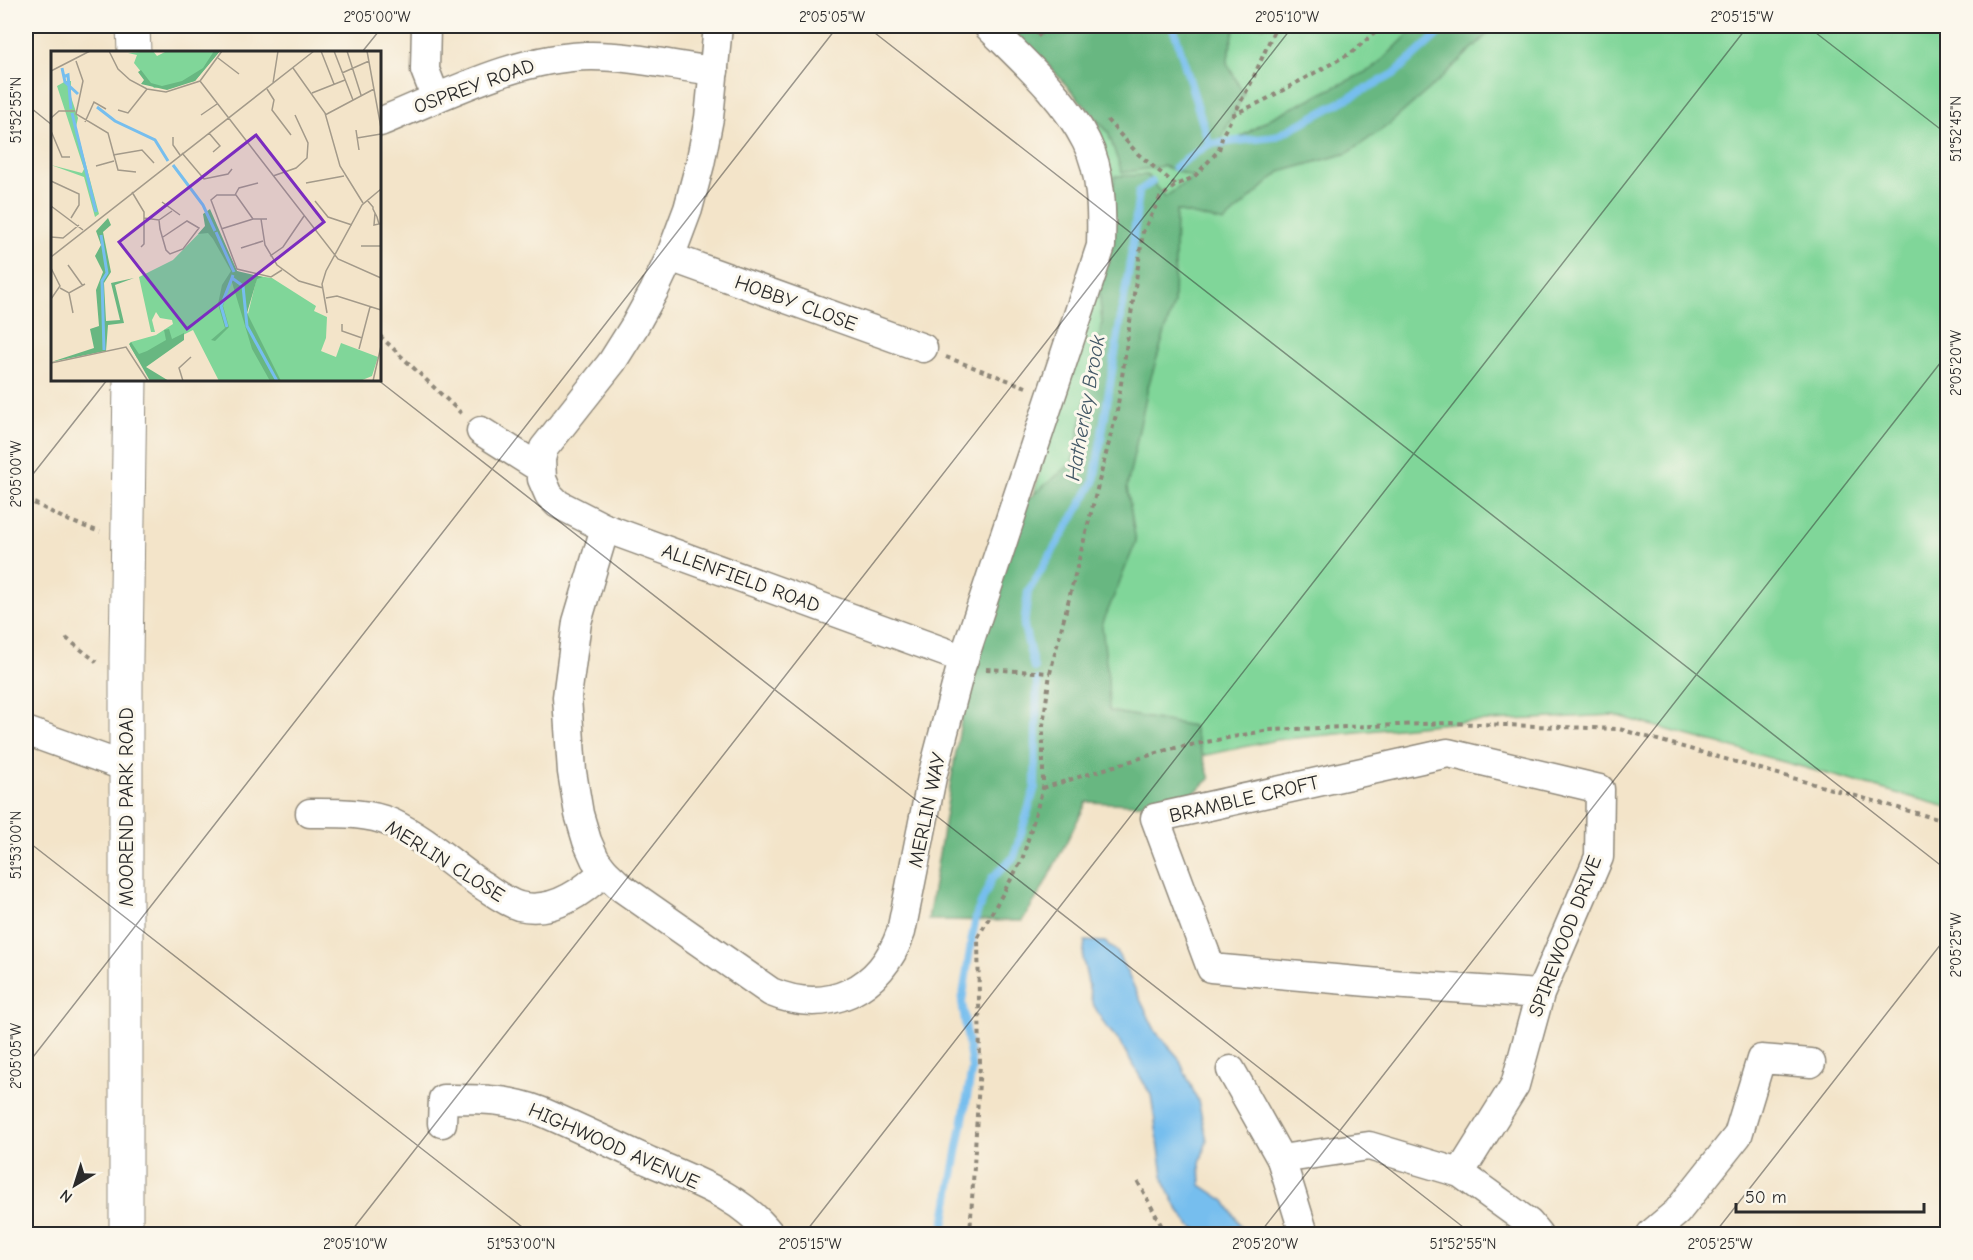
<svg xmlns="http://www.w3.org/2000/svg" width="1973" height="1260" font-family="'Comic Neue',sans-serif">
<rect width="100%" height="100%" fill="#fbf7ec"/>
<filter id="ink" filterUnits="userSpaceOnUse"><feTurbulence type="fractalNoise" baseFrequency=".0167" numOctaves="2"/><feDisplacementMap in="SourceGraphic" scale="12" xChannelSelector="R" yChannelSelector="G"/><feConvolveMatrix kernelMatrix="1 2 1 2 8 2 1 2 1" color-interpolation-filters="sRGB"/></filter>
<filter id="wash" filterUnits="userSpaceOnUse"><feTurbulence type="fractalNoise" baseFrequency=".008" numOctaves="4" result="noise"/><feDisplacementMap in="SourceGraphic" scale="24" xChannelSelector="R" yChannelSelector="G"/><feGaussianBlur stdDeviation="1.35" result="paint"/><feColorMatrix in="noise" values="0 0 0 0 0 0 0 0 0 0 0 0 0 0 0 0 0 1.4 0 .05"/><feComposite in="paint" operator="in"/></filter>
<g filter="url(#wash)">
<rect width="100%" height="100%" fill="#f3e4c9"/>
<path fill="#80d699" stroke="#568062" stroke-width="1.5" d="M1068,26H1947V807L1614,715L1448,723L1276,740L988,802L1010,593L1112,173Z"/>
<path fill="#68b781" stroke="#4a7156" stroke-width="1.5" d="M1007,26H1235L1227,63L1244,94L1223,134L1220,150L1271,118L1374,68L1417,26H1496L1434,85L1387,126L1348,153L1280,172L1224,222L1176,211L1174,303L1148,387L1127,487L1136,542L1102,625L1108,679L1109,711L1193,726L1210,779L1179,806L1087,802L1041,891L1022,921L928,920L967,685L1023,503L1072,463L1102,324L1098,276L1115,176L1147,175L1165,197L1193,177L1163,166L1122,173L1108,132L1041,57Z"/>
<path fill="#76beee" stroke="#50748c" stroke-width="1.5" d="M1085,941L1105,942L1117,952L1156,1032L1178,1057L1198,1101L1207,1140L1200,1163L1201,1185L1225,1201L1246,1234H1205L1190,1226L1176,1206L1164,1181L1151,1095L1119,1041L1105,1025L1092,1002L1083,959Z"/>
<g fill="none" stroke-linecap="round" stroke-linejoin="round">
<g stroke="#76beee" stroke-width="8">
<path d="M1173,26L1209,144L1175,167"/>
<path d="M1209,144L1275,137L1394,74L1447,26"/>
<path d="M1034,668L1024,626L1028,592L1094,482L1132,250L1139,191L1152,182"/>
<path d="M945,1234L944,1225L972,1069L962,1002L972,937L977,913L992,878L1014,857L1035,787L1037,680"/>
</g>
</g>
</g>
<g filter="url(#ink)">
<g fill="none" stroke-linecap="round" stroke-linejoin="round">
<defs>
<g id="minor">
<path d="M426,26L425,70L436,98"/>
<path d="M718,26L709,118L700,164L688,209L670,257L654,291L634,327L612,362L544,448L541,459L542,479L549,495L558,504L605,528L964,659"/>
<path d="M380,122C446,95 519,56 592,56C632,56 673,66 714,71"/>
<path d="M670,257L923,348"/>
<path d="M481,431L541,469"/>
<path d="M605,528L577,622L567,697L572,772L579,814L587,841L595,859L604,871L622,888L771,992C828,1016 881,990 901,932L932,777L961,667L1101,246C1102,212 1102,172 1086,141C1064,97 1023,61 988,26"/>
<path d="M26,731L126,767"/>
<path d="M310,813C336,813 368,812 392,823C423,838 451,863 479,883C492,891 505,902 519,906C553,914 582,893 604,871"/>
<path d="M1231,1070L1281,1159L1304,1234"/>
<path d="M442,1123L443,1099C479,1099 505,1098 540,1111C577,1127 613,1144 649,1161C692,1180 741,1196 770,1234"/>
<path d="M1281,1159L1369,1146L1460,1173L1529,1223L1538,1234"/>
<path d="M1460,1173L1515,1085L1540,994L1599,857L1600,789L1448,753L1155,818L1211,968L1391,984L1540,994"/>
<path d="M1651,1234L1677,1212L1738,1135L1761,1059L1811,1063"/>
</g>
<g id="tertiary">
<path d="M133,26L134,52"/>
<path d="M126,1234V660L130,380"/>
</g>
</defs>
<use href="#minor" stroke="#8f887a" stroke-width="31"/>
<use href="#tertiary" stroke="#8f887a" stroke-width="35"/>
<g stroke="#8f887a" stroke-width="4" stroke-dasharray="4.5 4.5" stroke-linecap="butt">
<path d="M1032,26L1042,39"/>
<path d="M1232,115L1263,101L1351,53L1383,26"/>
<path d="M1107,120L1138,154L1176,185"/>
<path d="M380,336L462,414"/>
<path d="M946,357L1026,387"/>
<path d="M26,499L67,520L100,532"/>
<path d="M66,638L97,662"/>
<path d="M986,669L1050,673"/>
<path d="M1043,788L1170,749L1269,730L1449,723L1619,729L1948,822"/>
<path d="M1138,1182L1166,1234"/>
<path d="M970,1234L980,1064L978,937L1022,860L1043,788V725L1050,673L1117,411L1143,232L1160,198L1176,185L1194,177L1219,150L1223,134L1251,83L1276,26"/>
</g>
<use href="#minor" stroke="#fff" stroke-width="28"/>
<use href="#tertiary" stroke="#fff" stroke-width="33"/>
</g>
</g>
<path fill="none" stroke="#2b2b2b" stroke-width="1.5" stroke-opacity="0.45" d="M866,26L1948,871M1807,26L1948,135M362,52L383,26M26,104L52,125M378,380L1472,1234M26,483L107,380M26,840L531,1234M26,1066L838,26M349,1234L1293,26M804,1234L1748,26M1259,1234L1948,353M1714,1234L1948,935"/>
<g text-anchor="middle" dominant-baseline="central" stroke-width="6" stroke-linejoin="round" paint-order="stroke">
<g font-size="20" fill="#2b2b2b" stroke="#fbf7ec">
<text transform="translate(474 86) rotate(-20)">OSPREY ROAD</text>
<text transform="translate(796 303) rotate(20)">HOBBY CLOSE</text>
<text transform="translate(741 578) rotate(20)">ALLENFIELD ROAD</text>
<text transform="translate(1244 799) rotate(-13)">BRAMBLE CROFT</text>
<text transform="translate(126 807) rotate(-90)">MOOREND PARK ROAD</text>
<text transform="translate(927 810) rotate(-78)">MERLIN WAY</text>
<text transform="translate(445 861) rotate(32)">MERLIN CLOSE</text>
<text transform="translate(1565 936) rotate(-69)">SPIREWOOD DRIVE</text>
<text transform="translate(614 1146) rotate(24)">HIGHWOOD AVENUE</text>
</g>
<g font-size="21" font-style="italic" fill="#425766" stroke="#fbf7ec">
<text transform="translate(1085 408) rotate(-80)">Hatherley Brook</text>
</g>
</g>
<g transform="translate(51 51)">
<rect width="330" height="330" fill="#f3e4c9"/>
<path d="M102,0L106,5L116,0H169L144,30L103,37L83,12L86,4L77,2ZM15,30H20V46L27,67L25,76L48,163L44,166L33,126L0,114L31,122L33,118L6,35ZM161,169L186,220L203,231L196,261L227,330H168L142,279L86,307L79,295L80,291L105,284L122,273L121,269L109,267L105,261L101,269L104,281H100L88,226L122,209ZM199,224L221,227L265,255L263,260L276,266L275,287L270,300L285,306L290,292L327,306L321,325L309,330H228L207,292L197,263L205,230Z" fill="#80d699"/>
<path d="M163,0H169L144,30L116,39L90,33L93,29L87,21L90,19L100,32L111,35L131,30L152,17ZM159,158L186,220L212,226L206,228L196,262L230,330H219L201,298L180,228L172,255L178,276L164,290L160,289L174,277L167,253L171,234L180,220L162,188L157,182L147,183L154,175L152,163ZM57,167L60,174L52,181L60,221L53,232L55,270L69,269L60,232L83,227L64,234L73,272L57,274L55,300L0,311L43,297L39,278L48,275L45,239L52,221L44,205L50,194L45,180ZM118,278L121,288L133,282V289L95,316L118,330H99L78,293L80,291L88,303L96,300L115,289L113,279Z" fill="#68b781"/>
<path fill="none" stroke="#76beee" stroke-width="3" d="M11,17L14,31L27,43M12,26L17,24L20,58M46,56L64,70L104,89L117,110M21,62L45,161M122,114L152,154L164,180M165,181L183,221M50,184L56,222L51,230L53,299M182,224L181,227L192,235L196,275L226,330M176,276L170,255L181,227"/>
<path fill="none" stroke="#a39a8a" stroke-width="1.5" d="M58,0L67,18L79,29L96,38L115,41L149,30L171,0M270,0L283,33M283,0L302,49M296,0L310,44M316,0L330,77M167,7L188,23M25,10L32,30L25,63L57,82L67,119L85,121M242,17L274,62L289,115L312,152M0,20L39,0M291,22L318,10M149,30L287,208L330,227M222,32L227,0M216,38L223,49L221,59L240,84M261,42L294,29M67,59L77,62L96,38M150,64L166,53M274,64L323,38M0,67L8,60H24M34,71L43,51L55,58M305,79L308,99M0,80L11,106H19M158,82L169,95L162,101M122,86V94L129,104M306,87L330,83M131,102L153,128L177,123L181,118M62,104L91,99L103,112M45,115L63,110M222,125L245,117L256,107L257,92L244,64M0,130L28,143V154L20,167M255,132L293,125M81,141L93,161V193L90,196M184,144L188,137L207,132M316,149L322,156V158L326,166L328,173L323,174L324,162M264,150L277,166L301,174M111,151L129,164M0,155L32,179M93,167L108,169L121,160M202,168L185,144H166L160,149L186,218L220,226L231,219M210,168L214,194L226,214L248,230L272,237M108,169L109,178L115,199L119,203L132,198L148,177L136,170L112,186M170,178L202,168H216M0,186L12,187L28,174M310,195H330M190,197L212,190M219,205L232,196L253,165M0,206L263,0M17,214L32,235M9,237L18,242L34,233M18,242L22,262M275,247L286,245L330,259M0,248L9,235L0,217M276,262L271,233L275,220L311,154L330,138M291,273V280L311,287M308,298L319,256M0,312L75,296L97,330M132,330L128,317L140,306M322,330L330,295"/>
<path fill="#7b2cbf" fill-opacity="0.15" stroke="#7b2cbf" stroke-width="3" d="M205,84L273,171L136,278L68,191Z"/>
<rect width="330" height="330" fill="none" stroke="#2b2b2b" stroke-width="3"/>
</g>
<rect width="1973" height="1260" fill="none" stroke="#fbf7ec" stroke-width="66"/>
<g transform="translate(75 1185) rotate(218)" stroke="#fbf7ec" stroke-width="4.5" paint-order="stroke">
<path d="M0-4.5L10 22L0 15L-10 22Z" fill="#2b2b2b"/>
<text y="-9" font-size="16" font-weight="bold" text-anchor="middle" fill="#2b2b2b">N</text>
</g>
<path d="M1736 1203v9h188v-9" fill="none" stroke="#2b2b2b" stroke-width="3"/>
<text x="1745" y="1203" font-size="18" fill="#2b2b2b" stroke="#fbf7ec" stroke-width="4.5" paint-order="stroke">50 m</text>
<rect x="33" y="33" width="1907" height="1194" fill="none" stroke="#2b2b2b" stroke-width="2"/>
<g font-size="15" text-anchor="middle" fill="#2b2b2b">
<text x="377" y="22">2°05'00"W</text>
<text x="832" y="22">2°05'05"W</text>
<text x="1287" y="22">2°05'10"W</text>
<text x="1742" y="22">2°05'15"W</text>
<text transform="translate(16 110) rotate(-90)" y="5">51°52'55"N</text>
<text transform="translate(1956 129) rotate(-90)" y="5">51°52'45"N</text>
<text transform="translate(1956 363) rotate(-90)" y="5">2°05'20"W</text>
<text transform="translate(16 474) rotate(-90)" y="5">2°05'00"W</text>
<text transform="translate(16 845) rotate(-90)" y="5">51°53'00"N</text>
<text transform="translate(1956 945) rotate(-90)" y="5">2°05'25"W</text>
<text transform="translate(16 1056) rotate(-90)" y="5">2°05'05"W</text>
<text x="355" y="1249">2°05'10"W</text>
<text x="521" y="1249">51°53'00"N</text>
<text x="810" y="1249">2°05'15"W</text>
<text x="1265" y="1249">2°05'20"W</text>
<text x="1463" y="1249">51°52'55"N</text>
<text x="1720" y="1249">2°05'25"W</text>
</g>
</svg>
